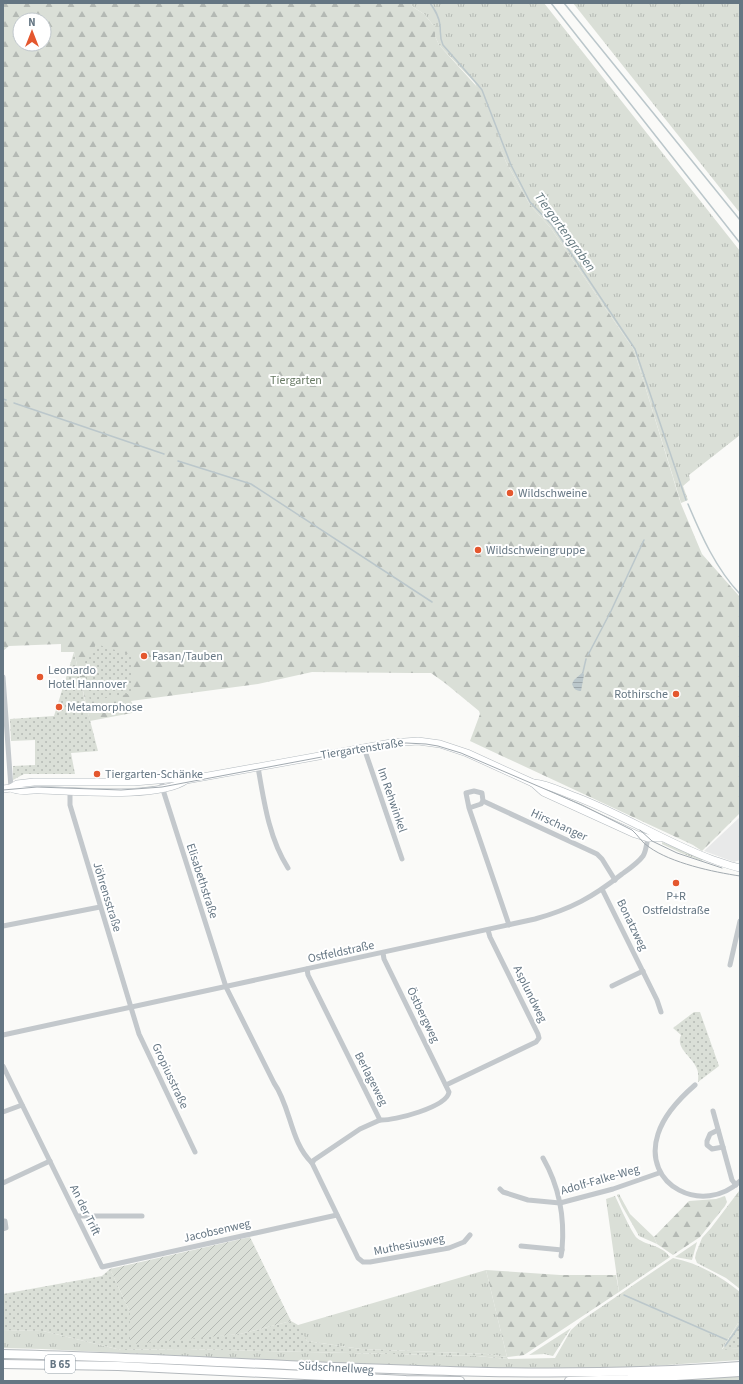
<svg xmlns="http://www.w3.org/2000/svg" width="743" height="1384" font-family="'Source Sans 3',sans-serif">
<defs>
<pattern id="grass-tufts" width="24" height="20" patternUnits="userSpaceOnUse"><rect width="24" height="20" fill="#dadfd7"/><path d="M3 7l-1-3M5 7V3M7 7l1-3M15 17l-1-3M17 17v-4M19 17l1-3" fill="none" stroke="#b4b9b4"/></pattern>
<pattern id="forest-firs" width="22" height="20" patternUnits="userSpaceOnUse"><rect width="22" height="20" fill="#dadfd7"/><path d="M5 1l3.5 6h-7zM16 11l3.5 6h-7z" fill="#b4b9b4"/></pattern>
<pattern id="park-dots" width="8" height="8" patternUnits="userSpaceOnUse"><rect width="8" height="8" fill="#dadfd7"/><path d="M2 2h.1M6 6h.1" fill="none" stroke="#b4b9b4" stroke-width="1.8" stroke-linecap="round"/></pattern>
<pattern id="garden-furrows" width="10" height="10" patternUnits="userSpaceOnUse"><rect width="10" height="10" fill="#dadfd7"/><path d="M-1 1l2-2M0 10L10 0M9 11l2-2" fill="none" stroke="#b4b9b4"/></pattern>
<pattern id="water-rules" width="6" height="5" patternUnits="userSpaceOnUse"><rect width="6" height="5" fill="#bbc7cb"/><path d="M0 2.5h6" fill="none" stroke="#9ca6aa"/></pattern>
</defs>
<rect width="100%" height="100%" fill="#fafaf8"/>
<path fill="#e8e9e9" d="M740,817V860L734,862L704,851Z"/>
<g fill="url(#grass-tufts)">
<path d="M410,3H544L740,251V435L689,475L690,480L683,486L688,500L681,503L634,350L550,227L530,205L506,162L475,83L439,45L435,36L434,25H433L424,14L413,7Z"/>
<path d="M573,3H740V213Z"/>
<path d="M662,842L703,859L702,861L681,853L662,844Z"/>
<path d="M739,1191L740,1192V1289L726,1278L697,1263L695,1258L696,1253L702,1238L711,1228Z"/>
<path d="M619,1194L630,1214L654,1237L657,1244L639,1236L622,1206L617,1195Z"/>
<path d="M615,1196C619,1204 631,1232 637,1238C647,1246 662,1245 670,1257L619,1292L606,1199Z"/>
<path d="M697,1242L692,1260L675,1257Z"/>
<path d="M673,1258C698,1263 720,1276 740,1292V1320L722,1349L740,1348V1360L623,1368L520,1370L300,1362L42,1349L3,1348V1330L43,1331L121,1350L185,1349L477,1356L508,1359L555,1358L571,1330L582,1320Z"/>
<path d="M486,1270L507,1357L487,1354L361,1349L307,1341L298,1327V1325Z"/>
<path d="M571,1328L553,1356L544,1354L529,1355Z"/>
</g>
<g fill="url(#forest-firs)" fill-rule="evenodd">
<path d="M3,3H410L413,7L424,14L433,25H435V36L439,45L479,89L506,162L530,205L550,227L634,350L681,504L702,554L740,597V813L702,851L693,845L470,741L480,714L479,711L445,683L431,673H410L312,672L258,684L131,701L137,712L90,721L74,652H61V644L9,646L3,651ZM20,20H44V44H20Z"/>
<path d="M725,1196L727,1202L725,1206L700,1237L673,1255L657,1244L654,1237L689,1201L716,1199Z"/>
<path d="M486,1270L560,1275H616L619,1292L524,1355L507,1357Z"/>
<path d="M740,1375V1381H663Z"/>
</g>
<g fill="url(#park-dots)">
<path d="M96,644L131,655L133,693L90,701L83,665Z"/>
<path d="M74,652L85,701L98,751L71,753L75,774H24L13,780V766L35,765V740L11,741L10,719L54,716Z"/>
<path d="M694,1012H700L719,1066L698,1082C698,1078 699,1074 697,1069C693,1057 675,1049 681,1035L673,1028Z"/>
<path d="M110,1269L130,1312V1342L240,1334L291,1321L298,1325L307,1341L361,1349L487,1354L507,1357L508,1359L477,1356L185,1349L121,1350L43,1331L3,1330V1294L102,1276Z"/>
<path d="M740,1320V1348L722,1350Z"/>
</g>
<path fill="url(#garden-furrows)" d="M250,1237L291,1321L240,1334L133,1344L130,1343V1312L110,1269Z"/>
<path fill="url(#water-rules)" d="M583,672L584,675L581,691C576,691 574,689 572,684L574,680Z"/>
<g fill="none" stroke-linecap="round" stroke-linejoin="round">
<g stroke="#bbc7cb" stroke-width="1.5">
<path d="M430,3C435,10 439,16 440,25C441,33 439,36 443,45L478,85L482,90L511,165L530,202L552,225L635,349L686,500"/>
<path d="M551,3L740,243"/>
<path d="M564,3L740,220"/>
<path d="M3,399L6,400"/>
<path d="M14,403L164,454"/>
<path d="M178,461L251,484L432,602"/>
<path d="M688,504C701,535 716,569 740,594"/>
<path d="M588,655L611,611L644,540"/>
<path d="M583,672L586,659"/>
<path d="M624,1295L727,1340"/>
<path d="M725,1346L740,1325"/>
</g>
<defs>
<g id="secondary">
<path d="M533,783C547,784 558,790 571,795C619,812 662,841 711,859C720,862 730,866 740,868"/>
<path d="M11,788C21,793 30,789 41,790C74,791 160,799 186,780L391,743L418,741L440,744L467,753L533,783L543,792L635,834L648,838H661"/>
<path d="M3,789L11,788L17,784L34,782H134L180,778L186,780"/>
</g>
<g id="trunk">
<path d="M3,1354C248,1359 495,1384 740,1366"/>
<path d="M3,1364L118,1366L406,1380L460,1381"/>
<path d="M569,1381L628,1379L740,1372"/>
</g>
</defs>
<use href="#secondary" stroke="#b3babf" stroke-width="8"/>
<use href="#trunk" stroke="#b4b9bd" stroke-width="10"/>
<g stroke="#c3c8cc" stroke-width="5">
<path d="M3,677L11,788"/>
<path d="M364,748L402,859"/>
<path d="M258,767C264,802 269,838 288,868"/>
<path d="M161,780L164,793L226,987L274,1083C291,1107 290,1142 312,1163L358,1258L363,1262H370L449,1248L464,1242L470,1235"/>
<path d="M70,792V805L139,1034L195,1152"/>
<path d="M483,801L597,854L602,859L615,880"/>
<path d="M469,808L481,804L483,801L482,793L474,791L466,793L469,808L507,919L509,925"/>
<path d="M602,889L657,1000L661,1012"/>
<path d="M3,926L100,907"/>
<path d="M730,965L740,921"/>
<path d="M307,969L308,975L380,1120C394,1121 447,1107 449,1092L384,959L383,953"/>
<path d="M612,986L643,971"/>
<path d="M3,1035L535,919C571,909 593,897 622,874C629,869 638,863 643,856C647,850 646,842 649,835"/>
<path d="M3,1066L102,1267L337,1215"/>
<path d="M446,1085L536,1042L539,1038L538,1034L490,937L488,930"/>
<path d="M695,1085C680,1098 664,1115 658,1134C641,1186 704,1216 740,1181"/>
<path d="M713,1111L732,1180L736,1185"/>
<path d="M3,1112L22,1105"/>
<path d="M718,1130L710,1134L707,1141V1145L712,1149L723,1147"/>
<path d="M312,1163L314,1160L360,1129L380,1120"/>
<path d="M3,1183L50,1161"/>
<path d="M500,1189L503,1192L528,1200L560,1203L613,1189L659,1173"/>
<path d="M78,1216H142"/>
<path d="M3,1221H5L6,1228L3,1229"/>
<path d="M521,1246L562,1250C565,1217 559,1186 543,1158"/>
<path d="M561,1256L562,1250"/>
</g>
<use href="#secondary" stroke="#fff" stroke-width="7"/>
<use href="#trunk" stroke="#fff" stroke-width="8"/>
<g stroke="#a2aab0" stroke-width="1">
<path d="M3,790L37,787L121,790L162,787L391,744L406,743L426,744L438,746L461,753L582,805L632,830C638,835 642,843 649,847C671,863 713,872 740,876"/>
<path d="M640,830L652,841L677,853L722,868"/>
</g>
</g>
<g fill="#e4572e" stroke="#fff" stroke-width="1.5">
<circle cx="510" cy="493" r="4"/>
<circle cx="478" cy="550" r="4"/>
<circle cx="144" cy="656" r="4"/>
<circle cx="40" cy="677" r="4"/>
<circle cx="676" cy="694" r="4"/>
<circle cx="59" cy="707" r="4"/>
<circle cx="97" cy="774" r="4"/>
<circle cx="676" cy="883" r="4"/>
</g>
<g text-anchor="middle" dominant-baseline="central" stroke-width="4" stroke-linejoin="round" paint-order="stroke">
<rect fill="#fff" stroke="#939fa8" stroke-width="1" x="45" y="1355" width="30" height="18" rx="3"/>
<g font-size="11" font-weight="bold" fill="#657683">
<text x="60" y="1364">B 65</text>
</g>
<g font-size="12" fill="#687a64" stroke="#fff">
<text x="296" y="380">Tiergarten</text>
</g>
<g font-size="12" fill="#657683" stroke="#fff" text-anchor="start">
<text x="518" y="493">Wildschweine</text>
<text x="486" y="550">Wildschweingruppe</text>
<text x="152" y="656">Fasan/Tauben</text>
<text x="48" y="670">Leonardo<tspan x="48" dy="14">Hotel Hannover</tspan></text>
<text x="668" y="694" text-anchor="end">Rothirsche</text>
<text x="67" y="707">Metamorphose</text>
<text x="105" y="774">Tiergarten-Schänke</text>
<text x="676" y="896" text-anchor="middle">P+R<tspan x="676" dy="14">Ostfeldstraße</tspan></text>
</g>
<g font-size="12" fill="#657683" stroke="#fff">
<text transform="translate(362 749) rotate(-9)">Tiergartenstraße</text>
<text transform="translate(392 800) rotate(71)">Im Rehwinkel</text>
<text transform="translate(559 825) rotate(25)">Hirschanger</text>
<text transform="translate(202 881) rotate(72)">Elisabethstraße</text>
<text transform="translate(107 897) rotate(73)">Jöhrensstraße</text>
<text transform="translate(632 925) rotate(64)">Bonatzweg</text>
<text transform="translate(341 952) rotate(-12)">Ostfeldstraße</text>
<text transform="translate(530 994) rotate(64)">Asplundweg</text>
<text transform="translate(423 1015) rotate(64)">Östbergweg</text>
<text transform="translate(170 1076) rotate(65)">Gropiusstraße</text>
<text transform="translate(371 1079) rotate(63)">Berlageweg</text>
<text transform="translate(600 1180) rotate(-16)">Adolf-Falke-Weg</text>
<text transform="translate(85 1210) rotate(64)">An der Trift</text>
<text transform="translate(217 1231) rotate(-13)">Jacobsenweg</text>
<text transform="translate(409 1245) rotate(-11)">Muthesiusweg</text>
<text transform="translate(336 1368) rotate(3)">Südschnellweg</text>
</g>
<g font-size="13" font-style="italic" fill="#60757c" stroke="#fff">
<text transform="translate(565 232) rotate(54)">Tiergartengraben</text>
</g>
</g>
<rect width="743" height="1384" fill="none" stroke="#657683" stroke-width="8"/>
<g transform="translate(32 32)"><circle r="19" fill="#ffffff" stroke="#c1c8cd"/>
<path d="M0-3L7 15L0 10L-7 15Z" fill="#e4572e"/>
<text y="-6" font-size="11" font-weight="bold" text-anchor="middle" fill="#657683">N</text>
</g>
</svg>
